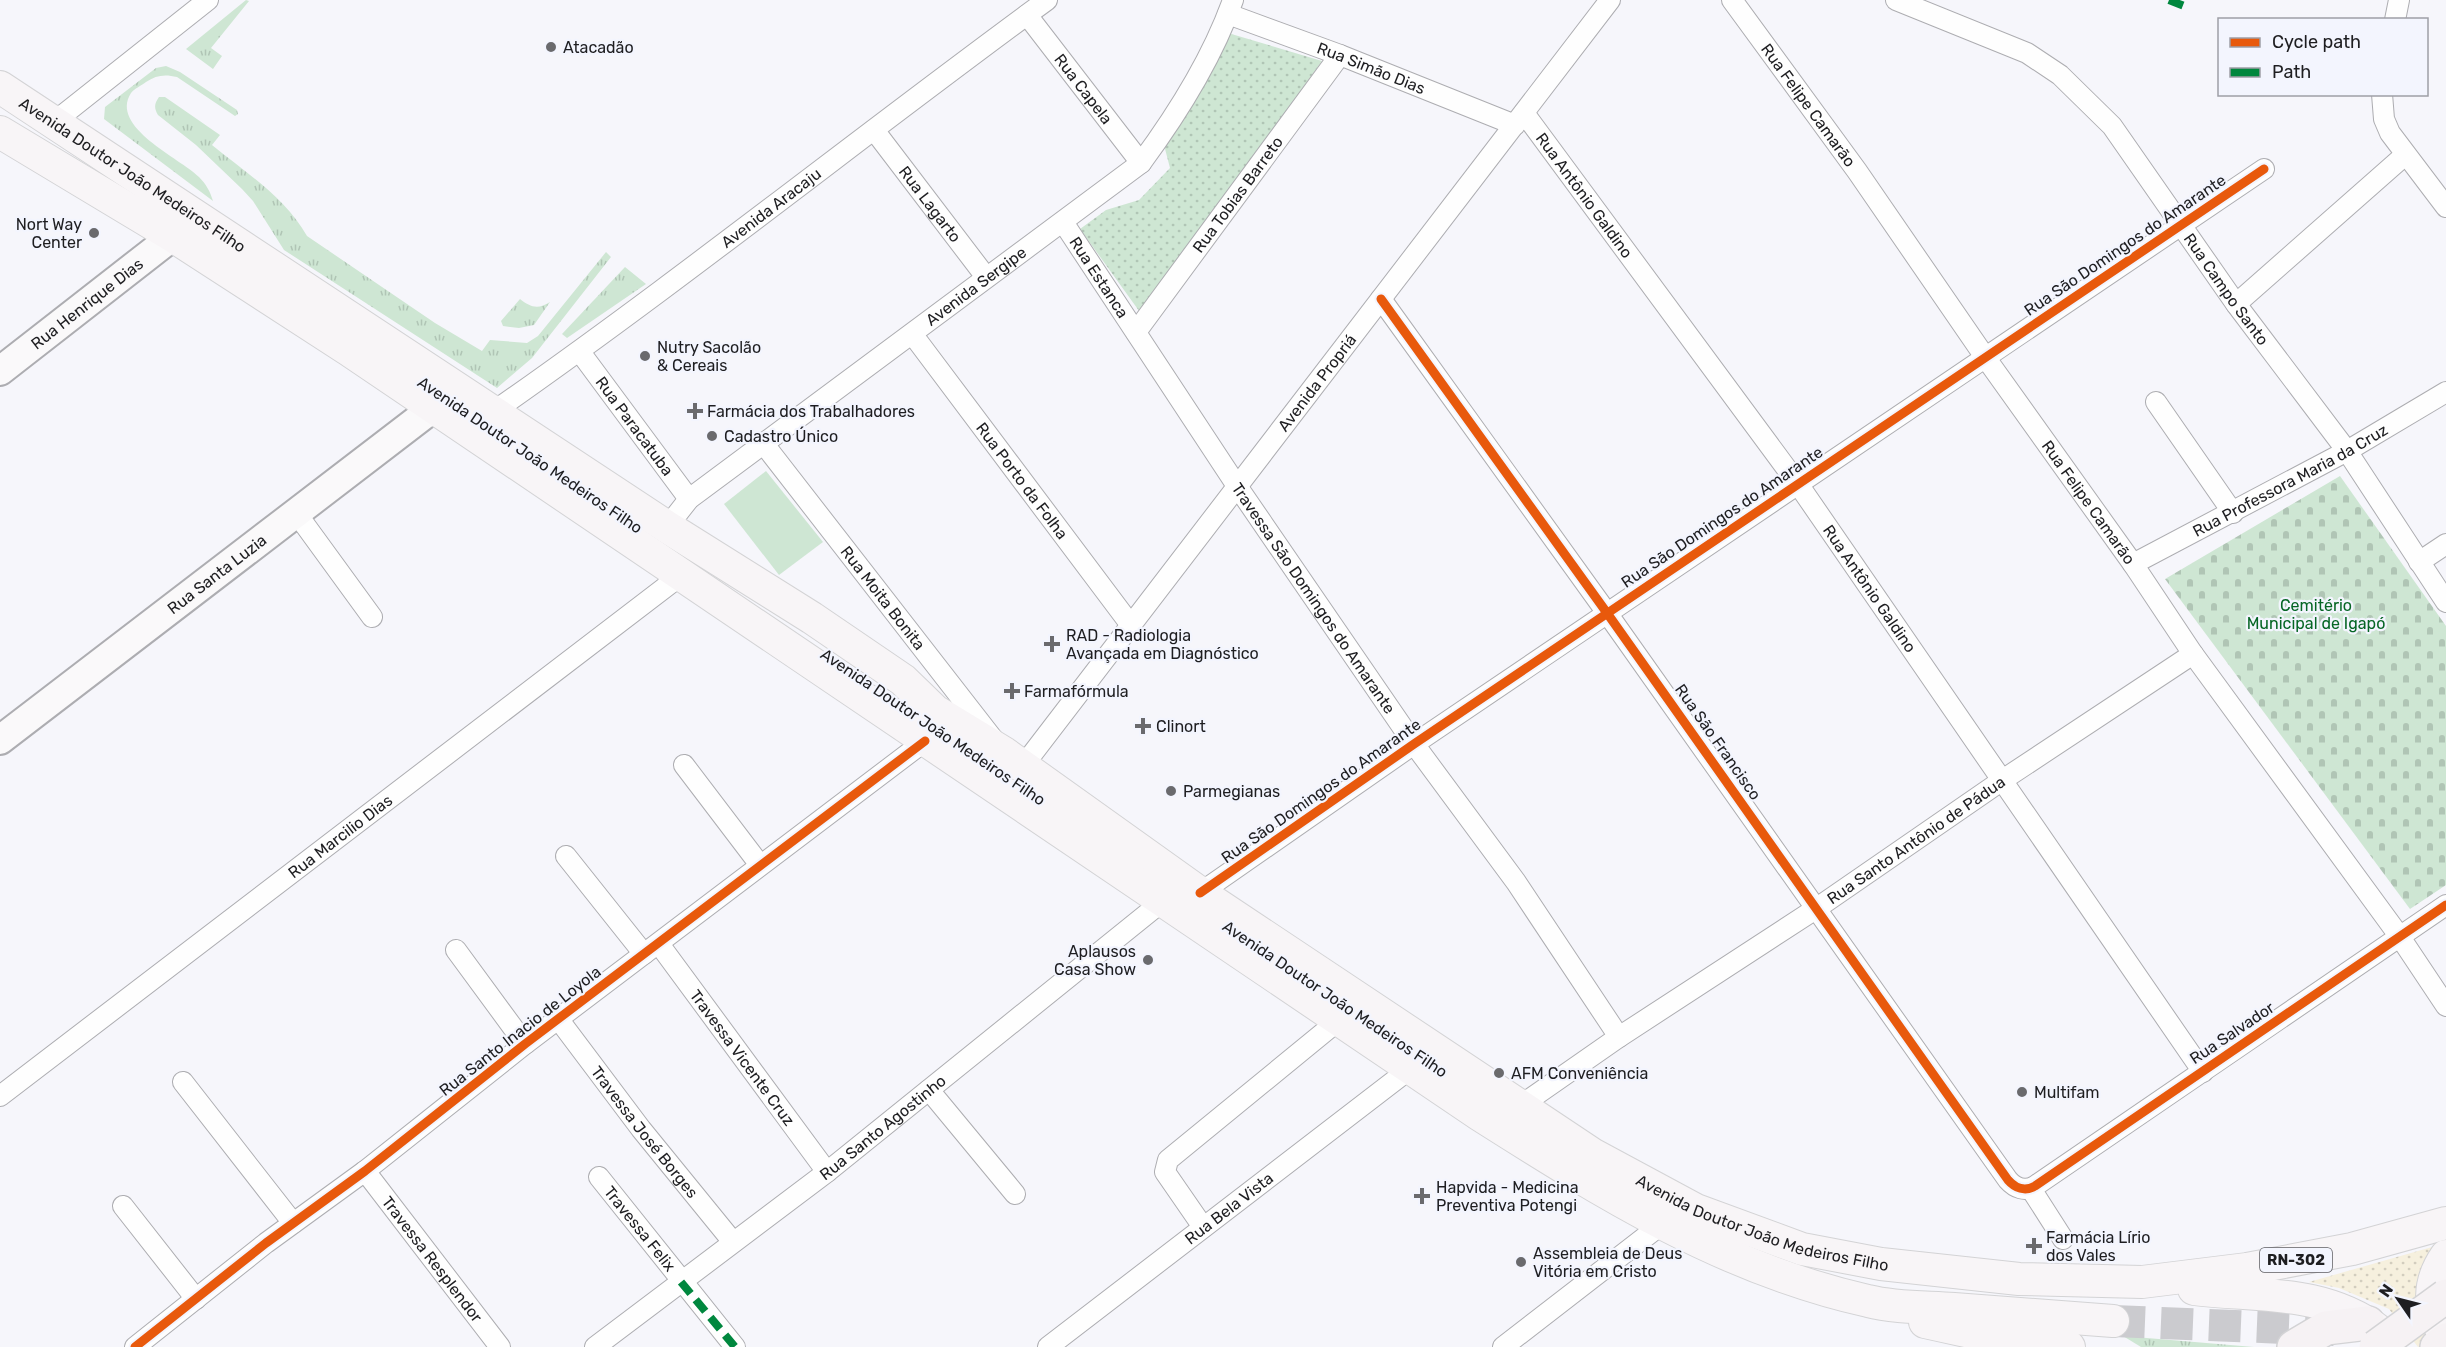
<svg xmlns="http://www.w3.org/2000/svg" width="2446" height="1347" font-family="Rubik,sans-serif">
<defs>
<pattern id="grass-tufts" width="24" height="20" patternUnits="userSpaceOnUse" patternTransform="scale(1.5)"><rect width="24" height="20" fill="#cee6d3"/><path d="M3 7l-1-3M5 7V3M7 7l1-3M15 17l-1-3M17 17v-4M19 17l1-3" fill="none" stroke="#b0c5b5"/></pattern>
<pattern id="sand-dots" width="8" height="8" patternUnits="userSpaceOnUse" patternTransform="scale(1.5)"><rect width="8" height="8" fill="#f6f0de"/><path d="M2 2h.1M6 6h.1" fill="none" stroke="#d2cdbe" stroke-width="1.8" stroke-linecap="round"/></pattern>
<pattern id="cemetery-stones" width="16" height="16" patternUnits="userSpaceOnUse" patternTransform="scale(1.5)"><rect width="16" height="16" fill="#cee6d3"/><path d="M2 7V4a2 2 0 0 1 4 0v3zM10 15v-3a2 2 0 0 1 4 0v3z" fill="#b0c5b5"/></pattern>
<pattern id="park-dots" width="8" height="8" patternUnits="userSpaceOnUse" patternTransform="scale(1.5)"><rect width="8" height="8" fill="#cee6d3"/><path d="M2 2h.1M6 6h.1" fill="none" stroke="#b0c5b5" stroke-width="1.8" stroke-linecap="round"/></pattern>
</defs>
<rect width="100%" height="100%" fill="#f6f6fb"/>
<g fill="url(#grass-tufts)">
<path d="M246,0L249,1L211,48L222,56L213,69L186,49Z"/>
<path d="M166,66L180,72L237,110L238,114L235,116L177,77C165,74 156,75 146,82C142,85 134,89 131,93C109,127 180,158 199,177C206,184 210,191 213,201L104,119L105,107L156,68Z"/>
<path d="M159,97H165L220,135L212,145C246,173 285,197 307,236L435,323L482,351L490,340L527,343L538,336L606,252L611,257L532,358L497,388L284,250L253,201L242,189L196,145L158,115C154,108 154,104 159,97Z"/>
<path d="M625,267L646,284L567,338L562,334Z"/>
<path d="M520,299C530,307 538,310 550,302L534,325L519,328L503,326L501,321Z"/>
<path d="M2123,1336L2254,1347H2141Z"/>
</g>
<path fill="url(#sand-dots)" d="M2446,1243L2420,1327L2439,1347H2418L2389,1309L2339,1288L2309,1282Z"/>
<path fill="url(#cemetery-stones)" d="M2340,476L2446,626V885L2410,909L2165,579Z"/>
<path fill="url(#park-dots)" d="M1228,33L1322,61L1142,315L1080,229L1106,210L1139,200L1170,168L1164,145Z"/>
<path fill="#cee6d3" d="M766,471L823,542L779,575L724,504Z"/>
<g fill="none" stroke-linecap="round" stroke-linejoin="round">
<path stroke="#cbcbcf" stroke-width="32" stroke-dasharray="32 16" stroke-linecap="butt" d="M2113,1321L2334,1330"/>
<defs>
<g id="minor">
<path id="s1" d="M1732,0L1857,171L1985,357L2133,564L2193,654L2400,937L2446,1006"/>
<path id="s2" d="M1896,0L2027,53L2060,75L2112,126L2236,304L2347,451L2446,602"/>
<path id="s3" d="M1228,14L1340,55L1515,125"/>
<path id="s4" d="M1027,15L1141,163"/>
<path d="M2395,20L2399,0"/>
<path d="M2382,94L2384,119L2390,133L2446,207"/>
<path id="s5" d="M1524,113L1798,484L2203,1072"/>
<path d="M54,122L208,0"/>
<path id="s6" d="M874,130L986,277"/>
<path id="s7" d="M1063,222L1237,486L1414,744L1516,882L1619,1037"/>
<path d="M1381,299L1607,613L2008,1180C2015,1188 2025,1192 2035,1186L2446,905"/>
<path d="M2236,304L2405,155"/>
<path id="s8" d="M1136,332L1340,55"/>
<path id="s9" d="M913,335L1130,624"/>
<path id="s10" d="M580,352L689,499"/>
<path d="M2156,402L2233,513"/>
<path id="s11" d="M493,412C682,280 861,136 1047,0"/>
<path id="s12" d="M763,443L993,739"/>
<path d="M297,514L372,617"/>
<path id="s13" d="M667,527L689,499L1141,163C1178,113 1212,59 1233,0"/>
<path d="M2419,562L2446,544"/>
<path id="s14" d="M2133,564L2347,451L2446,392"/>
<path d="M684,765L760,865"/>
<path id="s15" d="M1023,766L1610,0"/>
<path d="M566,856L644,954"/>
<path d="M1200,893L1414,744L2264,169"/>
<path id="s16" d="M659,944L827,1172"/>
<path d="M456,950L525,1044"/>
<path id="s17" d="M559,1020L641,1129L733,1242"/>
<path d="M183,1082L293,1223"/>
<path d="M929,1090L1015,1194"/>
<path id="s18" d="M0,1096L680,576"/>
<path id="s19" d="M1520,1106L1619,1037L1817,908L2004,779L2193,654"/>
<path id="s20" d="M365,1171L500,1347"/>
<path id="s21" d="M599,1177L735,1347"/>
<path d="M2031,1189L2063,1239"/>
<path d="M123,1206L196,1299"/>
<path d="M1203,1227L1165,1172L1168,1160L1339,1020"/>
<path d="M135,1347L266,1243L365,1171L525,1044L925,741"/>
<path id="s22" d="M595,1347L827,1172L1163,901"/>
<path id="s23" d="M1048,1347L1411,1068"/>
<path d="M1503,1347L1662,1224"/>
</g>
<g id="secondary">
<path id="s24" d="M0,371L173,236"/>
<path id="s25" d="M0,740L433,408"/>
</g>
<g id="primary">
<path id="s26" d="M0,87L667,527L812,618L903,680L935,711L1004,753L1200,893L1520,1106L1592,1154L1696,1210L1802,1249L1881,1264L2019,1279L2142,1282L2247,1269L2352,1249L2446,1223"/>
<path d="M0,132L173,236L349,350L1480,1115C1603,1193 1724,1269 1868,1301C1896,1308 1926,1307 1954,1309C2007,1313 2060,1317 2113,1321"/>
<path d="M2446,1256C2428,1282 2427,1310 2446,1336"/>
<path d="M2194,1289C2259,1297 2323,1289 2379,1331"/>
<path d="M1925,1322L1984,1335L2069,1347"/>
</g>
<g id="trunk">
<path d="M2294,1347L2326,1328L2368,1323"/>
<path d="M2437,1347L2446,1340"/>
</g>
</defs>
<use href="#minor" stroke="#adadb1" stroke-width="22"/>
<use href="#secondary" stroke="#adadb1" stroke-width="32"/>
<use href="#primary" stroke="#d3d3d5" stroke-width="34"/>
<use href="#trunk" stroke="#d3d3d5" stroke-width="36"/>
<use href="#minor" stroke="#fefefe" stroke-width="20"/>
<use href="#secondary" stroke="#faf9fa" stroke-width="28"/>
<use href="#primary" stroke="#f8f5f7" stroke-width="32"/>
<use href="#trunk" stroke="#f6f2f4" stroke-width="33"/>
<defs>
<path id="trunk-bridge" d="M2376,1347L2446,1296"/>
</defs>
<use href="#trunk-bridge" stroke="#d3d3d5" stroke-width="36" stroke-linecap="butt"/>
<use href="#trunk-bridge" stroke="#f6f2f4" stroke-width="33"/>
<g stroke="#00873e" stroke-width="8" stroke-dasharray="15 8" stroke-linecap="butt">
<path d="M2169,0L2184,6L2187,0"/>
<path d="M681,1282L735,1347"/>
</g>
<defs>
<g id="cycleway">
<path d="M1381,299L1607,613L2008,1180C2015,1188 2025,1192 2035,1186L2446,905"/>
<path d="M1200,893L1414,744L2264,169"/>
<path d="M135,1347L266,1243L365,1171L525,1044L925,741"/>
</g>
</defs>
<use href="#cycleway" stroke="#f3f5fe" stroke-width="13"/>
<use href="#cycleway" stroke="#e8590c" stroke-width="9"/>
</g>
<g fill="#6a6a6d" stroke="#f3f5fe" stroke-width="2">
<circle cx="551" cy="47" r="6"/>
<circle cx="94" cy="233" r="6"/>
<circle cx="645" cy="356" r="6"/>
<path d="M692 402h6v6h6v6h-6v6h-6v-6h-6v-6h6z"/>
<circle cx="712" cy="436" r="6"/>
<path d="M1049 635h6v6h6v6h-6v6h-6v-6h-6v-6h6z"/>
<path d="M1009 682h6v6h6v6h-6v6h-6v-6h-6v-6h6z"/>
<path d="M1140 717h6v6h6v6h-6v6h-6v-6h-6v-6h6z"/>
<circle cx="1171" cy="791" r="6"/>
<circle cx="1148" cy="960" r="6"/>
<circle cx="1499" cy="1073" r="6"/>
<circle cx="2022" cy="1092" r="6"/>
<path d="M1419 1187h6v6h6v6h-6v6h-6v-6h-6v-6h6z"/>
<path d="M2031 1237h6v6h6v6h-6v6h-6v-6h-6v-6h6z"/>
<circle cx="1521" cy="1262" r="6"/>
</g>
<g text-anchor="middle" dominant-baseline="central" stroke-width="4.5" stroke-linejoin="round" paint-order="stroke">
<rect fill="#f3f5fe" stroke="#5e5e63" stroke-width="1.5" x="2260" y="1248" width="72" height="24" rx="4.5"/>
<g font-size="15" font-weight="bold" fill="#1e1e21">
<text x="2296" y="1260">RN-302</text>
</g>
<g font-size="16" fill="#1e1e21" stroke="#f3f5fe" text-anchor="start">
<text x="563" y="47">Atacadão</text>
<text x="82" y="224" text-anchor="end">Nort Way<tspan x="82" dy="18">Center</tspan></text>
<text x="657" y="347">Nutry Sacolão<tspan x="657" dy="18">&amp; Cereais</tspan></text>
<text x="707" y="411">Farmácia dos Trabalhadores</text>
<text x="724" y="436">Cadastro Único</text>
<text x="1066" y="635">RAD - Radiologia<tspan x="1066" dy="18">Avançada em Diagnóstico</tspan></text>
<text x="1024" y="691">Farmafórmula</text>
<text x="1156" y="726">Clinort</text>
<text x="1183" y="791">Parmegianas</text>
<text x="1136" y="951" text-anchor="end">Aplausos<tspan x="1136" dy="18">Casa Show</tspan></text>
<text x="1511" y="1073">AFM Conveniência</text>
<text x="2034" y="1092">Multifam</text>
<text x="1436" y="1187">Hapvida - Medicina<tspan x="1436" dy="18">Preventiva Potengi</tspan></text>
<text x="2046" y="1237">Farmácia Lírio<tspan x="2046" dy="18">dos Vales</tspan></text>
<text x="1533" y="1253">Assembleia de Deus<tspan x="1533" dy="18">Vitória em Cristo</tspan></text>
</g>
<g font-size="16" fill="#1e1e21" stroke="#f3f5fe">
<text stroke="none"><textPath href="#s3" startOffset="153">Rua Simão Dias</textPath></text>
<text stroke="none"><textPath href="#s4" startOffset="93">Rua Capela</textPath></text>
<text stroke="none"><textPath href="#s1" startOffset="130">Rua Felipe Camarão</textPath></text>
<text stroke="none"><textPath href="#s26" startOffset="159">Avenida Doutor João Medeiros Filho</textPath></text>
<text stroke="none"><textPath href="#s8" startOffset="171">Rua Tobias Barreto</textPath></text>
<text stroke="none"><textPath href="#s5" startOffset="102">Rua Antônio Galdino</textPath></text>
<text stroke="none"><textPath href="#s6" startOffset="93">Rua Lagarto</textPath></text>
<text stroke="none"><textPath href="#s11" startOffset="345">Avenida Aracaju</textPath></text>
<text transform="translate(2125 245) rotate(-34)">Rua São Domingos do Amarante</text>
<text stroke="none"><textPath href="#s7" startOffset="66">Rua Estanca</textPath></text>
<text stroke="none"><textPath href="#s13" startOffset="393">Avenida Sergipe</textPath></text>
<text stroke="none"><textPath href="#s2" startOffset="453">Rua Campo Santo</textPath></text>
<text stroke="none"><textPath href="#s24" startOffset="110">Rua Henrique Dias</textPath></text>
<text stroke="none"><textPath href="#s15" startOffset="483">Avenida Propriá</textPath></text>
<text stroke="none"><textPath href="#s10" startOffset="92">Rua Paracatuba</textPath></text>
<text transform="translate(530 455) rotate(34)">Avenida Doutor João Medeiros Filho</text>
<text stroke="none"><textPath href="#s9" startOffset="182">Rua Porto da Folha</textPath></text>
<text stroke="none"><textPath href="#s14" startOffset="178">Rua Professora Maria da Cruz</textPath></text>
<text stroke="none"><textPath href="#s1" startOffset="616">Rua Felipe Camarão</textPath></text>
<text transform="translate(1722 517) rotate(-34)">Rua São Domingos do Amarante</text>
<text stroke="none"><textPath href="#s25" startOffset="273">Rua Santa Luzia</textPath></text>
<text stroke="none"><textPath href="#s5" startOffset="588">Rua Antônio Galdino</textPath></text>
<text stroke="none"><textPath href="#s12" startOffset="196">Rua Moita Bonita</textPath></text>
<text stroke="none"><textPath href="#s7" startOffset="452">Travessa São Domingos do Amarante</textPath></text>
<text transform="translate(933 727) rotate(34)">Avenida Doutor João Medeiros Filho</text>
<text transform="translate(1718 742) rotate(55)">Rua São Francisco</text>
<text transform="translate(1321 791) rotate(-35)">Rua São Domingos do Amarante</text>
<text stroke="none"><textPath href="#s18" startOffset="428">Rua Marcilio Dias</textPath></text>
<text stroke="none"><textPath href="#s19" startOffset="477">Rua Santo Antônio de Pádua</textPath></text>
<text transform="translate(1335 999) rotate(34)">Avenida Doutor João Medeiros Filho</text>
<text transform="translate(520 1031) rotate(-38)">Rua Santo Inacio de Loyola</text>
<text transform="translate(2232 1033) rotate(-34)">Rua Salvador</text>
<text stroke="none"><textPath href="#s16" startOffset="141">Travessa Vicente Cruz</textPath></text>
<text stroke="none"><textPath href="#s22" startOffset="362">Rua Santo Agostinho</textPath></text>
<text stroke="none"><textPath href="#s17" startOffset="141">Travessa José Borges</textPath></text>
<text stroke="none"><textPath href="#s23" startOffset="228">Rua Bela Vista</textPath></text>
<text stroke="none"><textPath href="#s26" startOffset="2103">Avenida Doutor João Medeiros Filho</textPath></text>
<text stroke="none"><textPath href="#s21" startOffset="66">Travessa Felix</textPath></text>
<text stroke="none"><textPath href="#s20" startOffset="111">Travessa Resplendor</textPath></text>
</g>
<g font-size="16" fill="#066625" stroke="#f3f5fe">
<text x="2316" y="605">Cemitério<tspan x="2316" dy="18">Municipal de Igapó</tspan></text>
</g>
</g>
<rect x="2218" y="18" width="210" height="78" fill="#f3f5fe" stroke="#9e9fa6" stroke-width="1.5"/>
<rect x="2230" y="38" width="30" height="9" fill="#e8590c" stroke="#9e9fa6" stroke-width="1.5"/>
<text x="2272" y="48" font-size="18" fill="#1e1e21">Cycle path</text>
<rect x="2230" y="68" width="30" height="9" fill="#00873e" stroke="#9e9fa6" stroke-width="1.5"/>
<text x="2272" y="78" font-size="18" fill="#1e1e21">Path</text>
<g transform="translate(2398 1299) rotate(305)" stroke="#f3f5fe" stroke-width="4.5" paint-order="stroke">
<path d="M0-4.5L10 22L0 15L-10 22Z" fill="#1e1e21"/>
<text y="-9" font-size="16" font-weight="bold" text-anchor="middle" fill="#1e1e21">N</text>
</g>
</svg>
